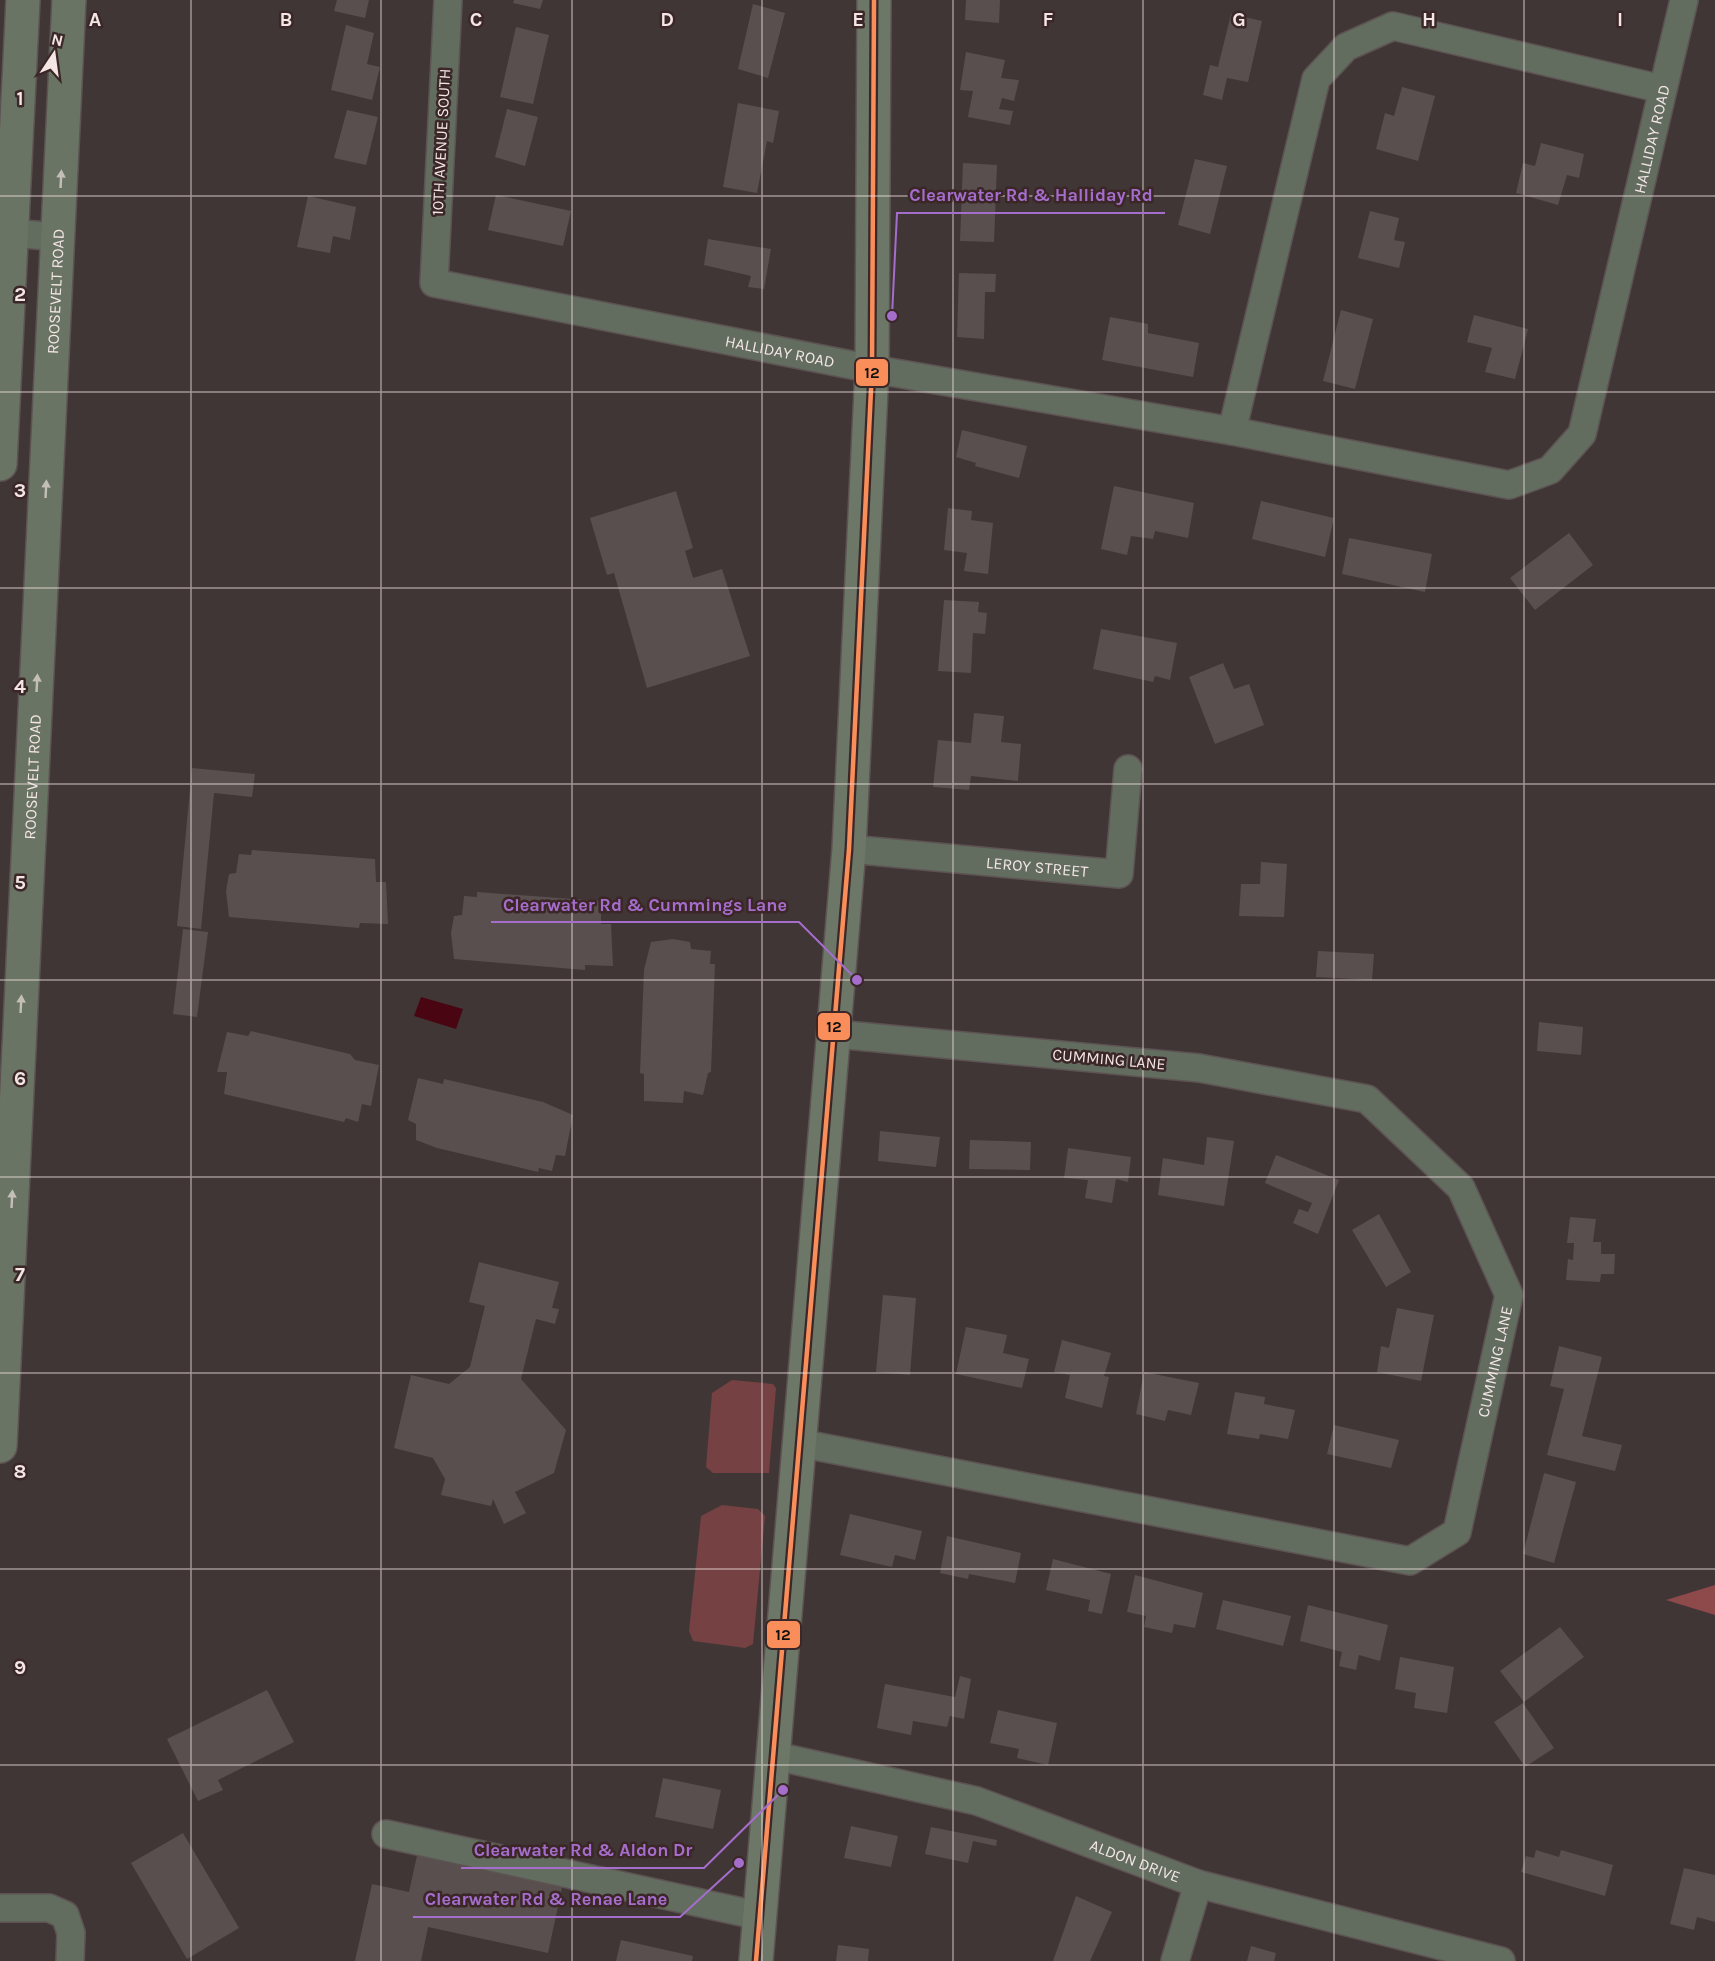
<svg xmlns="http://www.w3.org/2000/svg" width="1715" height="1961" font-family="Karla,sans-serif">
<rect width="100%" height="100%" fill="#413636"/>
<g fill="#754142">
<path d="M732,1380L773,1384L776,1388L769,1473H713L706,1467L712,1393Z"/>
<path d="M722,1505L758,1509L765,1516L753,1644L745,1648L693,1641L689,1631L701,1516Z"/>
</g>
<path fill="#8e494b" d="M1715,1585V1615L1666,1600Z"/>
<path fill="#490511" d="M421,997L463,1009L456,1029L414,1016Z"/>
<g fill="#594f4f">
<path d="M337,0H369L365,18L334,11Z"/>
<path d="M514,0H543L540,9L513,3Z"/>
<path d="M966,0H1000L999,23L965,20Z"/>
<path d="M753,4L785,13L768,78L738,69Z"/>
<path d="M1231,14L1262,21L1248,82L1227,78L1222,100L1203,95L1210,65L1218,67Z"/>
<path d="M346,25L374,33L367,64L380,67L372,100L331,90Z"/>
<path d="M516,27L549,35L533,104L500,97Z"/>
<path d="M966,52L1005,60L1001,78L1019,80L1014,101L1002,98L999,109L1013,111L1010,125L968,117L973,91L960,90Z"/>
<path d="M1402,87L1435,96L1418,161L1376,149L1385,113L1394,116Z"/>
<path d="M738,103L779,111L773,143L767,141L757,193L723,187Z"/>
<path d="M507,109L538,117L525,166L495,157Z"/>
<path d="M347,110L378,117L366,165L334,158Z"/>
<path d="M1541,143L1584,154L1579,178L1567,175L1558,205L1516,193L1523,163L1535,166Z"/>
<path d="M1195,159L1227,166L1210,234L1178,225Z"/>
<path d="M963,163L997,165L994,242L960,241Z"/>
<path d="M496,195L571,211L563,246L488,230Z"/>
<path d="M308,196L356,207L350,240L333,236L330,253L297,247Z"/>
<path d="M1370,211L1399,218L1394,240L1405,242L1399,268L1358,258Z"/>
<path d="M708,239L771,249L764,289L748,287L751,276L704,265Z"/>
<path d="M959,273L996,274L995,292H985L984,339L957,337Z"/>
<path d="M1341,310L1373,319L1355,389L1323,381Z"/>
<path d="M1474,315L1528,329L1515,379L1485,372L1492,348L1467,342Z"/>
<path d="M1110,317L1148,324V333L1199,343L1193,377L1102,360Z"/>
<path d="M962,430L1027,446L1019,478L975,466L976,463L956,457Z"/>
<path d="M1114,486L1194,503L1188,538L1155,531L1153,539L1131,536L1127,555L1101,549Z"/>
<path d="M676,491L693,548L685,551L693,578L722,569L750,656L647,688L614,573L607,575L590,518Z"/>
<path d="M1261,501L1334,518L1325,557L1252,539Z"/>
<path d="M948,508L972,511L971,520L993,523L988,574L964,571L967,553L944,550Z"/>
<path d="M1569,533L1593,565L1535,610L1510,578Z"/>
<path d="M1349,538L1432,554L1425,592L1342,574Z"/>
<path d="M944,600L979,602L978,612L987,613L985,634L973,633L971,673L938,671Z"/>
<path d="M1101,629L1177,643L1170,680L1155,676L1153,682L1093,669Z"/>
<path d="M1223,663L1234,689L1249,684L1264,725L1215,744L1189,677Z"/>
<path d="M974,713L1004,716L1001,742L1021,744L1018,781L971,776L969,790L933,787L938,740L971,743Z"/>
<path d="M192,768L255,774L252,797L214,793L201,929L177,926Z"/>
<path d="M252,850L375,859L376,882H386L388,924L360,923L359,928L229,917L226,891L229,874L236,873L239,854L251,855Z"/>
<path d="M1261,862L1287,864L1284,917L1239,916L1241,884H1260Z"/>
<path d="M477,892L601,901V924H611L613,966L585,965V970L454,959L451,933L454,916L462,915L464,896L477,897Z"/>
<path d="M183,929L208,932L197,1017L173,1014Z"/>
<path d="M673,939L690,942L691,949L711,951L710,964H715L711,1072L708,1073L703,1095L684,1091L683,1103L644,1101V1074L640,1073L644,970L651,942Z"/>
<path d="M1318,951L1374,954L1372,980L1316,977Z"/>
<path d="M1539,1022L1583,1027L1581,1055L1537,1051Z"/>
<path d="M251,1031L350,1054L355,1060L379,1065L371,1106L362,1104L358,1122L346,1118L344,1122L224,1094L227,1072H217L227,1032L248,1036Z"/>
<path d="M418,1078L443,1084L444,1079L543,1102L573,1115L565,1156L556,1155L552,1171L539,1168L538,1172L437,1148L416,1140V1124L408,1120Z"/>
<path d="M880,1131L940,1137L936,1167L878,1161Z"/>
<path d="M1207,1137L1234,1141L1224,1206L1158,1195L1163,1158L1204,1165Z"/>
<path d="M970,1140L1031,1142L1030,1170L969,1169Z"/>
<path d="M1068,1148L1131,1157L1128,1182L1116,1179L1112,1203L1085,1198L1088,1180L1064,1178Z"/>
<path d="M1276,1155L1339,1180L1318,1234L1293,1223L1299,1209L1308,1212L1312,1203L1265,1183Z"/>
<path d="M1379,1214L1411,1272L1386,1287L1352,1230Z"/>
<path d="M1570,1217L1596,1219L1593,1242H1601V1254H1615L1614,1274H1601L1600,1282L1566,1280L1568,1259L1573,1260L1574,1243H1567Z"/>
<path d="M479,1262L559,1282L552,1308L559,1309L555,1324L536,1319L521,1379L566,1430L554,1473L515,1492L526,1513L504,1524L493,1499L491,1506L441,1495L445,1479L433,1458L394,1448L411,1375L449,1384L470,1367L485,1306L469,1302Z"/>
<path d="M883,1295L916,1298L910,1375L876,1372Z"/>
<path d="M1397,1308L1434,1315L1421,1381L1377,1372L1381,1346L1389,1348Z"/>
<path d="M966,1327L1007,1335L1003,1353L1029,1359L1022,1388L956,1374Z"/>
<path d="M1062,1340L1111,1353L1104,1376L1109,1377L1102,1408L1065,1398L1070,1375L1054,1372Z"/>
<path d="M1559,1346L1602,1357L1582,1436L1622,1445L1615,1471L1547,1455L1564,1389L1550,1386Z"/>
<path d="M1144,1372L1199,1383L1191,1415L1168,1410L1165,1421L1136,1414Z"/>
<path d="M1235,1392L1265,1397L1264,1404L1295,1410L1288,1439L1260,1434L1259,1439L1227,1434Z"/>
<path d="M1334,1425L1399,1440L1391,1468L1327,1454Z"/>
<path d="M1544,1473L1576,1482L1554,1563L1523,1554Z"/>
<path d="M850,1514L922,1531L915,1560L895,1555L892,1567L840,1555Z"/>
<path d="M947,1536L1021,1553L1015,1583L969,1574L968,1579L940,1573Z"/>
<path d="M1053,1559L1111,1574L1102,1614L1088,1611L1090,1600L1046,1590Z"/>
<path d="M1135,1575L1203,1593L1195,1628L1174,1624L1172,1633L1144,1627L1146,1616L1127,1612Z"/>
<path d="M1223,1600L1291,1616L1283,1646L1216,1629Z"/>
<path d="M1308,1605L1388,1625L1380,1661L1359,1655L1356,1670L1339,1666L1342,1652L1300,1641Z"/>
<path d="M1560,1627L1584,1657L1524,1702L1500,1671Z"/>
<path d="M1400,1657L1454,1667L1447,1713L1414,1708L1416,1693L1395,1689Z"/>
<path d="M960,1676L971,1679L964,1719L950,1716L947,1727L913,1721L911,1735L877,1728L885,1684L955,1697Z"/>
<path d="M267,1690L294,1742L218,1780L223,1790L198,1801L167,1739Z"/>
<path d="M1523,1703L1554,1748L1525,1767L1494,1722Z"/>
<path d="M998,1710L1057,1723L1048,1765L1017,1758L1019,1749L990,1743Z"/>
<path d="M663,1778L721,1790L713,1829L655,1817Z"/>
<path d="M851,1826L898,1836L891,1867L844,1858Z"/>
<path d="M931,1827L997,1840L996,1846L973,1841L968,1863L925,1854Z"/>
<path d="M183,1833L239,1928L187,1959L131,1863Z"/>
<path d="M1536,1850L1559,1857L1561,1850L1613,1865L1605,1896L1521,1872L1526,1856L1534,1858Z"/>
<path d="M418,1851L563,1883L548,1953L428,1927L421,1961H355L372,1884L409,1892Z"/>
<path d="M1684,1868L1715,1875V1922L1697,1917L1694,1930L1670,1924Z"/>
<path d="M1076,1896L1112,1912L1090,1961H1053Z"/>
<path d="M621,1940L693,1956L692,1961H616Z"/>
<path d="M838,1945L869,1949L868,1961H836Z"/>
<path d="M1251,1946L1276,1953L1274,1961H1247Z"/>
</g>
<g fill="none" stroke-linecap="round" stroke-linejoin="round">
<defs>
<g id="street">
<path id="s1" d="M448,0L434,283L872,369L1232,431L1509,485L1550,470L1582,434L1684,0"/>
<path d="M0,232L58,237"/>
<path d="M1232,431L1316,79L1346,47L1393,26L1662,89"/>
<path id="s2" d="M849,849L1119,874L1128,769"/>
<path id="s3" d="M799,1443L1410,1561L1457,1532L1509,1295L1461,1188L1367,1099L1199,1068L835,1034"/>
<path id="s4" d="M771,1755L977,1801L1198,1884L1501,1961"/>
<path d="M386,1834L760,1916"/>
<path d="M0,1908H49L65,1915L71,1933L70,1961"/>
<path d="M1175,1961L1198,1884"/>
</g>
<path id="secondary" d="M756,1961L849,849L872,369L874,0"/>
<g id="primary">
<path d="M0,464L23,0"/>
<path id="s5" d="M0,1446L69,0"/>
</g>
</defs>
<use href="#street" stroke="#5d5353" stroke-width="30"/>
<use href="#secondary" stroke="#5d5353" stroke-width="36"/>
<use href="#primary" stroke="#5d5353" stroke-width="36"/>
<use href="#street" stroke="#626c5f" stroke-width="27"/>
<use href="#secondary" stroke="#6c7767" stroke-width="33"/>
<use href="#primary" stroke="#6a7465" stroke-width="33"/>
<defs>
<path id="bus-1" d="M756,1961L849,849L872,369L874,0"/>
</defs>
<use href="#bus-1" stroke="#3b2727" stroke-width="9"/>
<use href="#bus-1" stroke="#fa8e5a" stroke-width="4.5"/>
</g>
<defs><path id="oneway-solid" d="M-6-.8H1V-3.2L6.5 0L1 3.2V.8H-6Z" transform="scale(1.5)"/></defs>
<g fill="#c3beb8">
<use href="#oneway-solid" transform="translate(61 179) rotate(-87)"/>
<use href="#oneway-solid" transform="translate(46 489) rotate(-87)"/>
<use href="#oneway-solid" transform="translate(37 683) rotate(-87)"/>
<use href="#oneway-solid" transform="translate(21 1004) rotate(-87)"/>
<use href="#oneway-solid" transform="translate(12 1199) rotate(-87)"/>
</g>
<path fill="none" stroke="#f3e6e5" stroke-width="1.5" stroke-opacity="0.55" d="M191,0V1961M381,0V1961M572,0V1961M762,0V1961M953,0V1961M1143,0V1961M1334,0V1961M1524,0V1961M0,196H1715M0,392H1715M0,588H1715M0,784H1715M0,980H1715M0,1177H1715M0,1373H1715M0,1569H1715M0,1765H1715"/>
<g text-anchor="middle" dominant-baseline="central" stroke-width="5" stroke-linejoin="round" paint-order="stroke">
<g font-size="16" fill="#f3e6e5" stroke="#3b2727">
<text transform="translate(441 142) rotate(-87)">10TH AVENUE SOUTH</text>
<text stroke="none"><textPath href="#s1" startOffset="1772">HALLIDAY ROAD</textPath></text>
<text stroke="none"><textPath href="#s5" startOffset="1156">ROOSEVELT ROAD</textPath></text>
<text stroke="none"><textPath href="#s1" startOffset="636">HALLIDAY ROAD</textPath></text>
<text stroke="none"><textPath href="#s5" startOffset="670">ROOSEVELT ROAD</textPath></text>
<text stroke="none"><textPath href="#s2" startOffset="189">LEROY STREET</textPath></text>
<text transform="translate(1109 1059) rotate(5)">CUMMING LANE</text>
<text stroke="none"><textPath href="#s3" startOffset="852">CUMMING LANE</textPath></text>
<text stroke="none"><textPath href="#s4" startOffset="380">ALDON DRIVE</textPath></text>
</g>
</g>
<g font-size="20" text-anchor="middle" font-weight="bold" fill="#f3e6e5" stroke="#3b2727" stroke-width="5" stroke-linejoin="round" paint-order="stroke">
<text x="95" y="26">A</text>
<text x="286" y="26">B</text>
<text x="476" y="26">C</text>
<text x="667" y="26">D</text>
<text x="858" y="26">E</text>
<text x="1048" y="26">F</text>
<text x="1239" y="26">G</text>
<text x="1429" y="26">H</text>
<text x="1620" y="26">I</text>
<text x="20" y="105">1</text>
<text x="20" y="301">2</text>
<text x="20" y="497">3</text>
<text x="20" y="693">4</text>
<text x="20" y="889">5</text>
<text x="20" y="1085">6</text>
<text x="20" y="1281">7</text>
<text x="20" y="1478">8</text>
<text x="20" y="1674">9</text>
</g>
<path fill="none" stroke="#a56dcc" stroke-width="2" d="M892 316L897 213H1165M857 980L799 922H491M783 1790L704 1868H461M739 1863L680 1917H413"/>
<g fill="#a56dcc" stroke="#3b2727" stroke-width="2">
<circle cx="892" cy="316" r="6"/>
<circle cx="857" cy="980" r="6"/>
<circle cx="783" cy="1790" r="6"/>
<circle cx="739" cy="1863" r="6"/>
</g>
<g font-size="18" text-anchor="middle" font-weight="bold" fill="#a56dcc" stroke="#3b2727" stroke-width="5" stroke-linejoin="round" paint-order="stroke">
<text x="1031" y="201">Clearwater Rd &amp; Halliday Rd</text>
<text x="645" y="911">Clearwater Rd &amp; Cummings Lane</text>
<text x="583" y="1856">Clearwater Rd &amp; Aldon Dr</text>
<text x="546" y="1905">Clearwater Rd &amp; Renae Lane</text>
</g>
<g stroke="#3b2727" stroke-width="2">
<rect x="855" y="358" width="34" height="29" rx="6" fill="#fa8e5a"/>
<rect x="817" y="1012" width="34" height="29" rx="6" fill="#fa8e5a"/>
<rect x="766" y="1620" width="35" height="29" rx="6" fill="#fa8e5a"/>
</g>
<g font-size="16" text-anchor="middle" font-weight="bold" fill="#111">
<text x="872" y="378">12</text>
<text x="834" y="1032">12</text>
<text x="783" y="1640">12</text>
</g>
<g transform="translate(54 54) rotate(13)" stroke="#3b2727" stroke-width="4.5" paint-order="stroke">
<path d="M0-4.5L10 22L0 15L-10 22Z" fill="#f3e6e5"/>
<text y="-9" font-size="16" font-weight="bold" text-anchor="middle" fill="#f3e6e5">N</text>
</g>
</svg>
